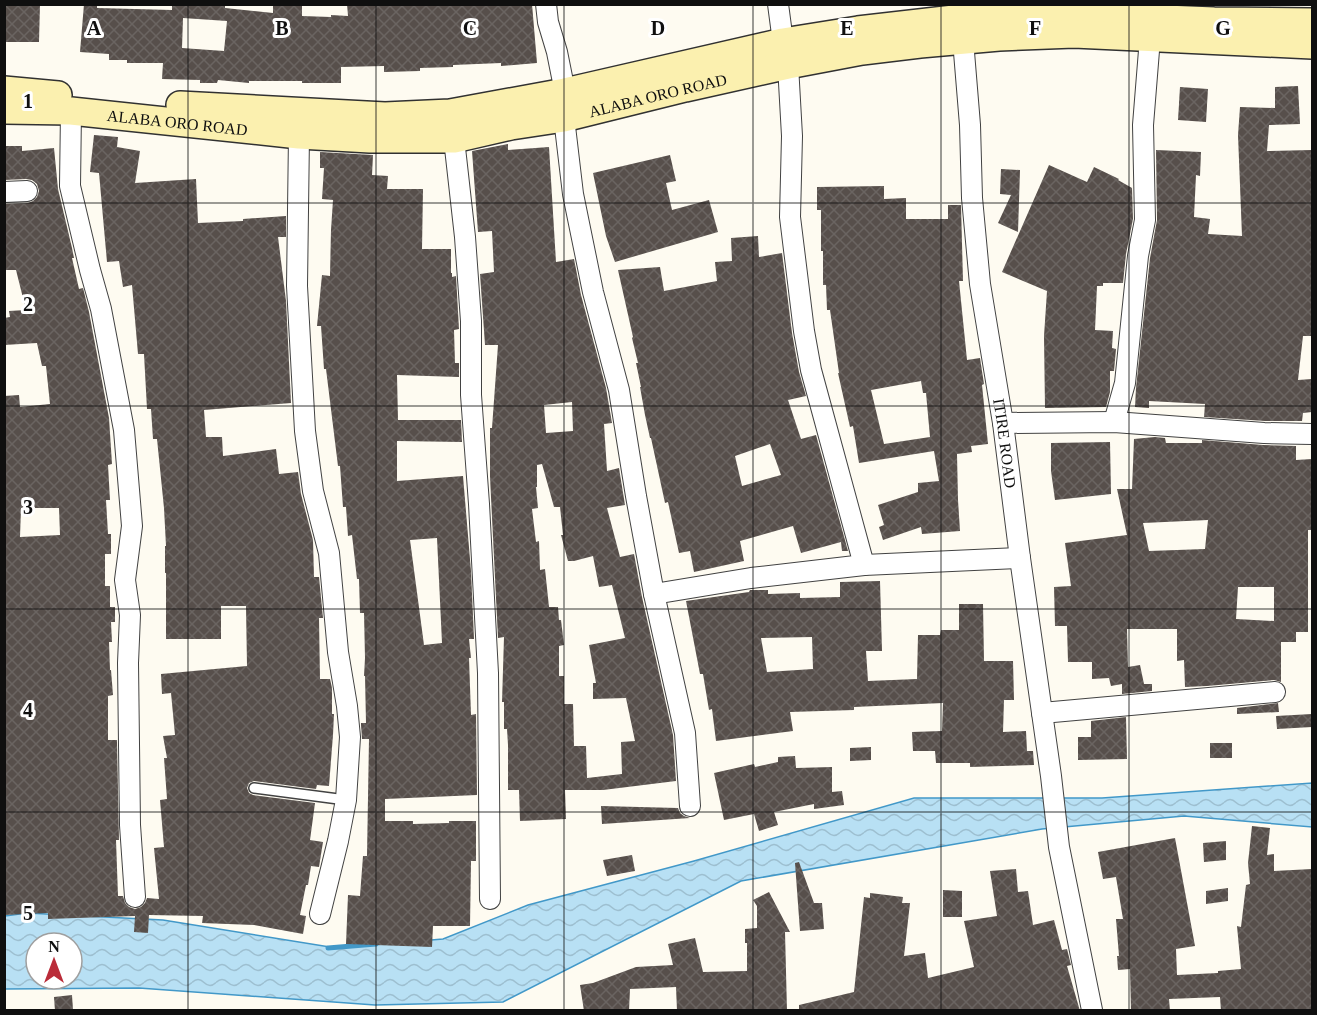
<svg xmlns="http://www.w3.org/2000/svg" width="1317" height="1015" font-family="'Times New Roman',serif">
<defs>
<pattern id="water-waves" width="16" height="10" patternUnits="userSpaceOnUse" patternTransform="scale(1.5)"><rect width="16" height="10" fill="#b8e0f4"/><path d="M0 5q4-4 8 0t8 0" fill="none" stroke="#9dbfd0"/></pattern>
<pattern id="building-cross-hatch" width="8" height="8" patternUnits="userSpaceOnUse" patternTransform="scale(1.5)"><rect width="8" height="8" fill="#574f4b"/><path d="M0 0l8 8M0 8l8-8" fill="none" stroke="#6a6461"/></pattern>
</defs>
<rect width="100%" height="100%" fill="#fefbf1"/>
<path fill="url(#water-waves)" stroke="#4298c8" stroke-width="1.5" fill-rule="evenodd" d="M1312,783V827L1184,816L1042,829L741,881L503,1002L375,1005L139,988L5,989V916L27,913L163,920L336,948L443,939L528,905L694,861L914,798H1102ZM36,943H72V979H36Z"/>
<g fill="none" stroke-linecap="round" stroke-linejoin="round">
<path stroke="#4298c8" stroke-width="5" d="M328,948L376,944"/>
</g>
<g fill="url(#building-cross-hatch)" fill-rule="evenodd">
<path d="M4,4H40L39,42H4Z"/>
<path d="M84,4H97V8L172,10V4H225V8L273,13V4H302V16L331,17V15L348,16L347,4H493V6L532,4L537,63L501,66V63L453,65V67L420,68V71L384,72V66L341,67V83H302V81H249V83L218,80L217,83H200V80L162,79L163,63H127V60H109V54L80,52ZM183,18L227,21L224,51L182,48Z"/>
<path d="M1298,86L1300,124L1269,125L1267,151L1312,150V336H1303L1298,380L1312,379V412L1303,413L1302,421H1265L1204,417L1205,404L1149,401V408L1135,407L1136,388L1150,258L1157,220L1156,150L1201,152L1200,176L1196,175L1194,217L1210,219L1208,234L1242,236L1238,135L1240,107L1275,108V87Z"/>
<path d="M1180,87L1208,89L1206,122L1178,120Z"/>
<path d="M94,135L118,137L117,147L140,151L135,183L196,179L198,223L243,221V219L286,216V237H278L286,301L291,403L204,410L206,437H222L223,456L276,449L279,474L298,472L301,494L313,540L314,577H319L323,618H319L320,679H330L332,688V714H334L333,735L329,786L317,785L316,789L254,781L249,783L247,788L249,793L253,795L315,803L310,840L323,842L319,867L311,866L308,885H306L300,915L306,916L303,934L254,925L202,923L203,916L149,915L148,933L134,932L135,916L48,919V913L4,915V396L19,395L20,407L50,404L46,366H42L37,343L4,345V318L10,317L9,311L26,310L16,270H5L4,204L28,203L33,201L37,197L39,191L37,184L32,180L26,179L4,180V146H22V151L54,148L58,189L72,248L74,258H72L79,289L83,288L89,312L109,418L112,464L108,465L110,500H106L108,534H111V554H105V586H110V607H115V622H111L112,642H109L110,670H111L113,695L108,696V740H117L119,840H116L118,896H123L125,903L129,907L135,909L141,907L145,903L147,898L159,899L154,848L164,847L160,800L167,799L164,758H167L163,736L175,735L171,693L162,694L161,674L247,666L246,606H221V639H166V573H165V546H166L164,508L157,439H153L151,409H147L144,354H138L132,285L123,287L119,261L107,262L99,173L90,172ZM21,508H59L60,535L20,537Z"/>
<path d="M508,144V150L549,147L556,262L574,259L581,295L606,388L612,423L604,424L607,471L619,468L625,505L607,508L620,557L634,554L642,597L673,735L676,781L603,790H565L566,819L520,821L519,790H508V745L507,729H504V702H502L504,637L498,638L490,477V428H492L498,345H485L480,274L494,272L492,231L478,232L472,151ZM572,402L573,431L546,433L544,405ZM542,464L554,507H560L563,535H561L568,561H574L593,556L599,587L612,585L625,638L589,645L596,683H593V699L626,698L635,741L621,742L622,774L587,778L586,746H574L573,704H564V676H559V646L564,645L561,620H559L558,607H549L545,569L540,570L539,541L536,542L532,509L538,508L536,487H537V465Z"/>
<path d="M320,152L373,155L372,175L388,176L387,189H423L422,249H451V273H452V277L456,276L459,329L454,330L455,363H459V377L397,375L398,420H461L462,442L397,441V481L463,476L471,571L474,639H469L471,658H469L471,715L476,714L477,795L385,799V821H413V824L449,823V821H476V861H471L470,926H433L432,947L346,944L348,895L360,896L363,856H367L369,739H362L361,725V723H366L365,676H364L365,658L364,613H360L359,579H357L352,535L348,536L346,507H343L340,466H338L326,369H324L321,326H317L322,275L330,276L331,230L333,200L322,199L324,168H320ZM437,538L442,643L424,645L410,540Z"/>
<path d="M670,155L676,181L666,183L672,210L709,200L718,232L615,262L606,236L593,173Z"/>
<path d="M1049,165L1087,182L1094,167L1119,179L1118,180L1132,188L1133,219L1126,254L1123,283H1103V286H1097L1095,330L1113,331L1112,348L1116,349L1114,371H1110V392L1106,407L1045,408L1044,336L1047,291L1002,272Z"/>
<path d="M1001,169L1020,170L1018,232L998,223L1011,195L1000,194Z"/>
<path d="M884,186V199L906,198V219H948V205H961L963,281H959L967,360L980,358L984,384L982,385L988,444L971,446L972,452L957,454L958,500L960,531L922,534L921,527L883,540L879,527L884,525L878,505L918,492V483L939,481L934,451L859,463L853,426L850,427L838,373H839L830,310H827L826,285H823V251H821V210H817V187ZM921,381L923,393H926L930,437L884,444L871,390Z"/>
<path d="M758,236L759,257L782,253L792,333L799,372L806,396L788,400L801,439L816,435L848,551H842L841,542L801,553L793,526L740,541L744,561L694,572L690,551L679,553L668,502L665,503L651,438H650L645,415L640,387H641L636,363H638L632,338L633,337L618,270L660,267L664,291L717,281L715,262L732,261L731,238ZM770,444L781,475L742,486L735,456Z"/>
<path d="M1155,437L1165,438L1166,443H1202V440L1263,445L1296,446V460L1312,459V530H1308V632H1296V642H1281V682L1274,680L1207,686L1185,687L1184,660L1177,661V629H1127L1128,667L1140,665L1144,684H1152V691L1122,694V684L1111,686L1109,678L1092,679V662H1068L1067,626H1055L1054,587L1071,586L1065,543L1127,535L1117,489H1132L1134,439ZM1208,520L1205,549L1149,551L1143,523ZM1238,587H1274V621L1236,619Z"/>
<path d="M1110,442L1111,494L1055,500L1051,471V443Z"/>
<path d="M880,581L882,651H866L868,681L917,679L918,635H940L941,630H959V604H983L984,661H1013L1014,700H1004L1003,732L1026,731L1027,751H1033L1034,765L970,767V763H936L935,751H913L912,732L942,731L943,703L854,707V710L790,712L793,731L716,741L712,709L709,710L703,674H700L686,601L749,592L750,590H768V594L800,593V598L840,597V582ZM812,637L813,669L767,672L761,638Z"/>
<path d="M1278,703L1279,712L1237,714V708Z"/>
<path d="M1312,714V727L1277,729L1276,716Z"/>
<path d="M1126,717L1127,759L1078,760V737H1091V721Z"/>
<rect x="1210" y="743" width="22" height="15"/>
<path d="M871,747V760L850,761V748Z"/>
<path d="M795,756L796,768L832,767V792L842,791L844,805L814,809V804L774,812L778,825L759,831L754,814L724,820L714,773L754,764L755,767L778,762V757Z"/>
<path d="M601,806L678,808L680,813L684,816L690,818L602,824Z"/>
<path d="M1252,826L1270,828L1267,855L1274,854V871L1312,869V1011H1221L1220,997L1169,999L1170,1011H1131L1130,969L1118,970L1117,956H1119L1116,919H1123L1116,877L1103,879L1098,852L1175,838L1195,946L1176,949L1177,975L1218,973V971L1241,969L1237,926L1241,927L1246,885L1250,884L1248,863Z"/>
<path d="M1226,841V860L1204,862L1203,843Z"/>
<path d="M632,855L635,871L607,876L603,860Z"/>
<path d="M799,862L814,903H822L824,929L800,931L795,863Z"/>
<path d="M1016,869L1018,892L1028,891L1033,925L1054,920L1062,950L1067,949L1071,965L1067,966L1080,1011H799V1005L854,992L864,897L870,898V893L903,897L902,903H910L904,956L925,953L928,978L974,967L964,921L997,916L990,871Z"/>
<path d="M1228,888V901L1206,904V891Z"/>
<path d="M943,890L962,891V917H943Z"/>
<path d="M769,892L790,932H785L787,1011H677L676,987L630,989L629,1011H584L580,985L593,983L636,967L673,965L668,944L695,938L703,972L747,971V943H745V929L757,928V906L753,900Z"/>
<path d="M72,995L73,1010L55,1011L54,997Z"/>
</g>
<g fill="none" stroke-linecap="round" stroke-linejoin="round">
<defs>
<path id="lane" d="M254,788L346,800"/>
<g id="street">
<path d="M546,4L548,22L557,52L565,92"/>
<path d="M778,4L783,42"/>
<path id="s1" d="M963,40L970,125L972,198L980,284L1003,423L1020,558L1051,776L1059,847L1092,1010"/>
<path d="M788,65L792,136L790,217L804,331L811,370L864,565"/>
<path d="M71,111L70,186L90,270L101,309L124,430L132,526L125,580L130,615L128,663L130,825L135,897"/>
<path d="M564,118L573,194L593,292L619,390L636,496L654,594L685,733L690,806"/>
<path d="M299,135L297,286L305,431L313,491L329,553L338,652L347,706L350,737L346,800L338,841L320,914"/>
<path d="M454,139L465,237L471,321V395L479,504L488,673L490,899"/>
<path d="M4,192L27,191"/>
<path d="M1114,422L1125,383L1138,256L1145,220L1143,125L1150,38"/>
<path d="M1003,423L1114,422L1264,433L1312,434"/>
<path d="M654,594L751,578L864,565L1020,558"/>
<path d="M1042,713L1275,692"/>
</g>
<g id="secondary">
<path d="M4,90L58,95"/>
<path d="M180,105L385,116L450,113L565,92L783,42L858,30L963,18L1066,15L1214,21L1312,22"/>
<path id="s2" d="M4,110L71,111L299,135L370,139H454L511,126L564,118L685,88L788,65L862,51L920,44L999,37L1074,34L1312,45"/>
</g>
</defs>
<use href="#lane" stroke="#424242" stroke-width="12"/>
<use href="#street" stroke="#424242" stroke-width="22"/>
<use href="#secondary" stroke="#313131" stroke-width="30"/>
<use href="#lane" stroke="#fff" stroke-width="9"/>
<use href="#street" stroke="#fff" stroke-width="20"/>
<use href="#secondary" stroke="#fbf0af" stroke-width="27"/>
</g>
<path fill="none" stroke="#0f0f0f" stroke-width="1.5" stroke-opacity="0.55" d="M188,4V1010M376,4V1010M564,4V1010M753,4V1010M941,4V1010M1129,4V1010M4,203H1312M4,406H1312M4,609H1312M4,812H1312"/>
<g text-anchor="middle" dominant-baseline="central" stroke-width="6" stroke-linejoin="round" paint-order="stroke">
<g font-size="16" fill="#0f0f0f" stroke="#fff">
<text stroke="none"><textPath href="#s2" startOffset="660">ALABA ORO ROAD</textPath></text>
<text stroke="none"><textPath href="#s2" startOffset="174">ALABA ORO ROAD</textPath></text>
<text stroke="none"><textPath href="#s1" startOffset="406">ITIRE ROAD</textPath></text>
</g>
</g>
<g font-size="20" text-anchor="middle" font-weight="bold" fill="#0f0f0f" stroke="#fff" stroke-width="6" stroke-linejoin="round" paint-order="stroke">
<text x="94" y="35">A</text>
<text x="282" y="35">B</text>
<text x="470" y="35">C</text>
<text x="658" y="35">D</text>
<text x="847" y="35">E</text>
<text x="1035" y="35">F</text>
<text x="1223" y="35">G</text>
<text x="28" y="108">1</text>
<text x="28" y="311">2</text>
<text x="28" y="514">3</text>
<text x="28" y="717">4</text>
<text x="28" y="920">5</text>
</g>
<rect width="1317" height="1015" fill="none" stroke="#0f0f0f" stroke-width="12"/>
<g transform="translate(54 961)"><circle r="28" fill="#ffffff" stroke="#9f9f9f" stroke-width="1.5"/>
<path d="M0-4.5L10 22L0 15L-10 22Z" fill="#ba2c39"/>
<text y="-9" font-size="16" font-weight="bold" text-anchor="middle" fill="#0f0f0f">N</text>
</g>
</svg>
